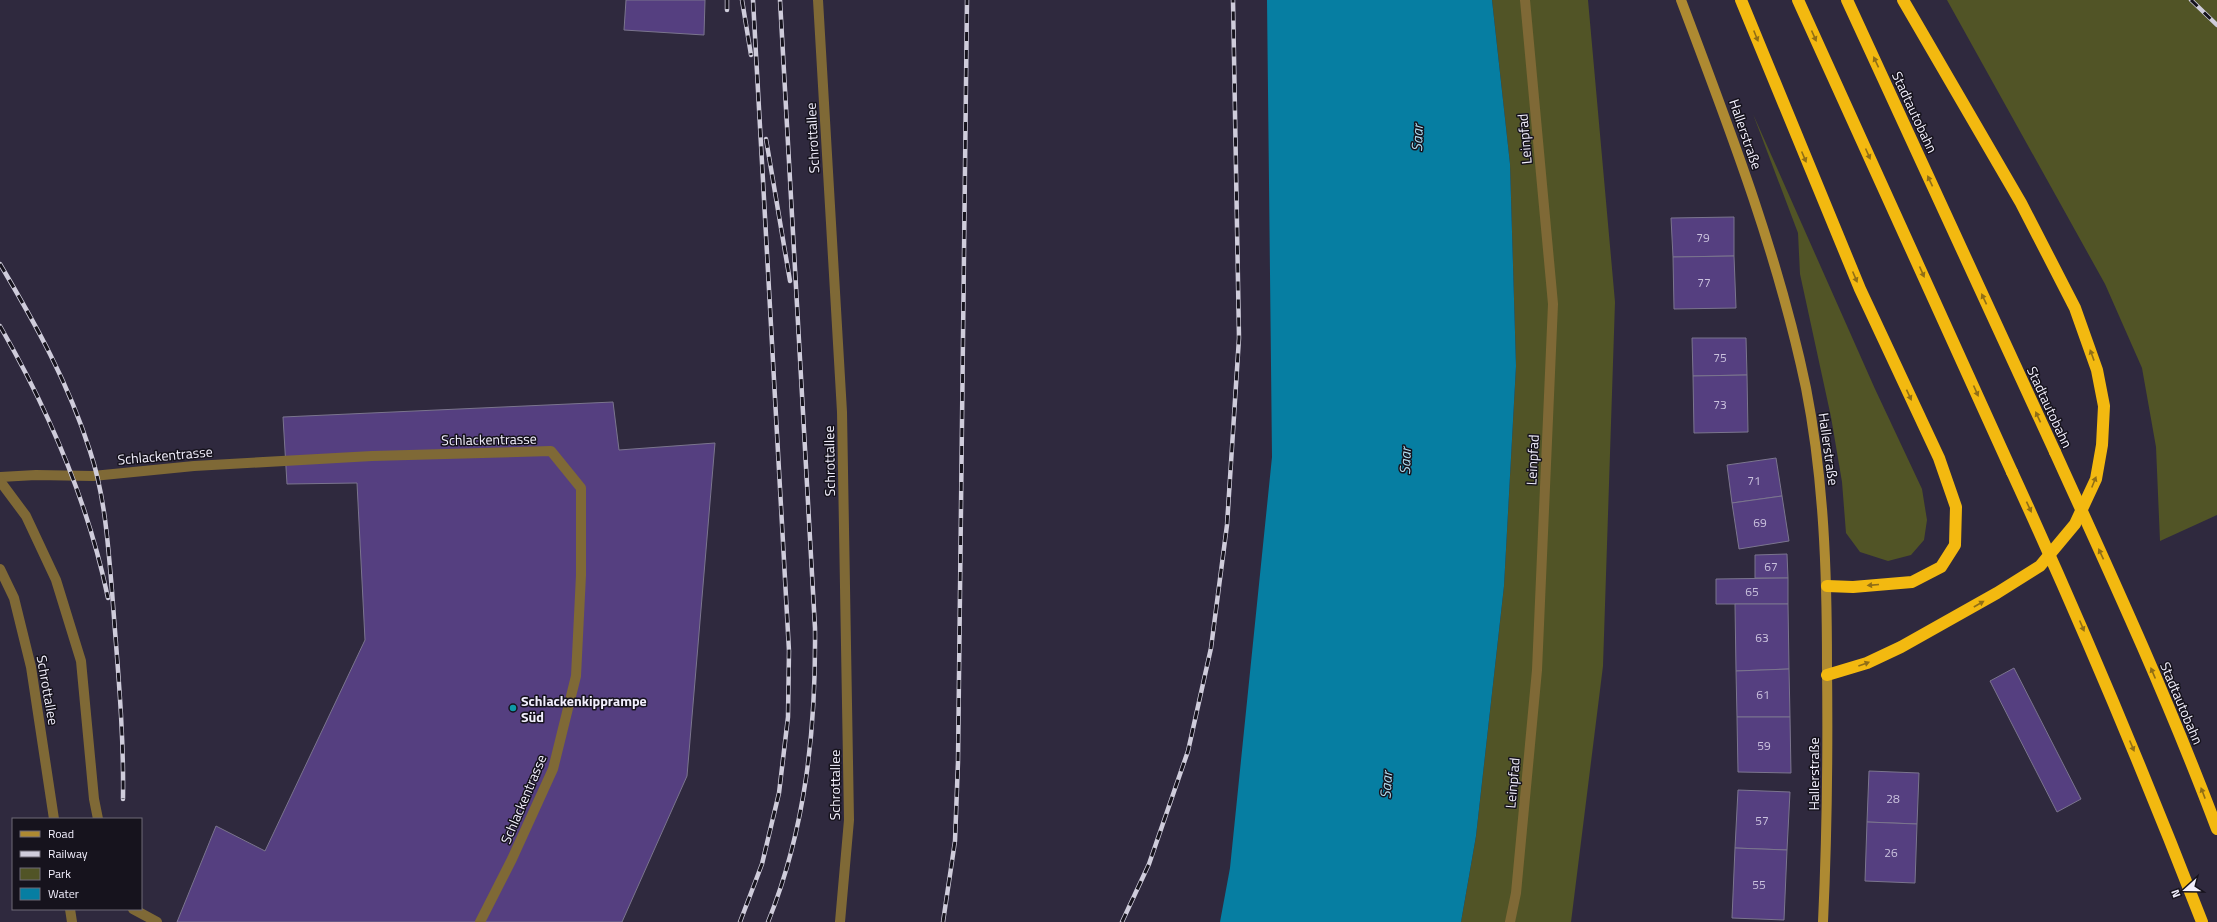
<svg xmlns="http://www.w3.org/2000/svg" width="2217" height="922" font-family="'Titillium Web',sans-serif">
<rect width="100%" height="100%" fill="#2f293e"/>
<g fill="#515426">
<path d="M1492,0H1588L1615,302L1603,666L1571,922H1461L1476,836L1504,586L1516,366L1510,164Z"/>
<path d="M1947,0H2217V515L2160,541L2156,447L2142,368L2105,284Z"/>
<path d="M1753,114L1875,389L1922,489L1927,520L1924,540L1911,555L1888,561L1860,552L1846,533L1842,482L1831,417L1800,274L1798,233Z"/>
</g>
<path fill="#067ea2" d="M1267,0H1492L1510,164L1516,366L1504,586L1476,836L1461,922H1220L1230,868L1272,457Z"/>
<g fill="#553f80" stroke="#7b758e">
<path d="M626,0H705L704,35L624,30Z"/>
<path d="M1734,217V256L1673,257L1671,218Z"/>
<path d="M1734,256L1736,308L1674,309L1673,257Z"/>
<path d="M1692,338H1746L1747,375L1693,376Z"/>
<path d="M1747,375L1748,432L1694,433L1693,376Z"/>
<path d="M613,402L619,450L715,443L687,776L622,922H177L216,826L265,851L365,640L357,483L287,484L283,417Z"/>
<path d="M1776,458L1782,496L1732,503L1727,465Z"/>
<path d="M1782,496L1789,541L1739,549L1732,503Z"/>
<path d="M1787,554L1788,578H1755V555Z"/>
<path d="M1788,578V604H1716V579Z"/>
<path d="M1735,604H1788L1789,669L1736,671Z"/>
<path d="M2014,668L2081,799L2057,812L1990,681Z"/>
<path d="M1789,669L1790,717H1737L1736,671Z"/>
<path d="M1737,717H1790L1791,773L1738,772Z"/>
<path d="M1869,771L1919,773L1917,824L1867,822Z"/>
<path d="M1738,790L1790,792L1787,850L1735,848Z"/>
<path d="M1867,822L1917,824L1915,883L1865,881Z"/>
<path d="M1735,848L1787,850L1784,920L1732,918Z"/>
</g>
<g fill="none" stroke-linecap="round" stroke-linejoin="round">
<g stroke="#7f6936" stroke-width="10">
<path d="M818,0L842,412L849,820L840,922"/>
<path d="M0,477L36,475L93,476L194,466L372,456L551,451L581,488V575L576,676L553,769L512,859L480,922"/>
<path d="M0,481L26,516L56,580L81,661L94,799L98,819"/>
<path d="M0,569L14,598L31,667L54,819"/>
<path d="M70,909L72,922"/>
<path d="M133,909L157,922"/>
<path d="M1510,922L1516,893L1537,670L1553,304L1525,0"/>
</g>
<path stroke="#ae8a32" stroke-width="10" d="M1681,0C1729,127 1778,254 1806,388C1824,479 1827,573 1827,666C1828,752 1827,837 1823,922"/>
<g stroke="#f3b910" stroke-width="12">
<path d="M1741,0L1860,289L1939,458L1956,507L1955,545L1941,567L1912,582L1853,587L1827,586"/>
<path d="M1798,0L2012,472"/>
<path d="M1847,0L2055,452"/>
<path d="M1827,675L1867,663L1901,647L1997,593L2040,566L2075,524L2096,479L2102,445L2104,406L2097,370L2075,308L2021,203L1903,0"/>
</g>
<defs>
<g id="rail">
<path d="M727,0V10"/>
<path d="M742,0L751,55"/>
<path d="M2191,0L2217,25"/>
<path d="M766,139L790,281"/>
<path d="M0,264C36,325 68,382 90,451C105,496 108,544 112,591C117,661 124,728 123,799"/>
<path d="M0,326C49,411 88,502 108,598"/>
<path d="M740,922L762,864L779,793L788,717L789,651L753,0"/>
<path d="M768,922C806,828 816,728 815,628L780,0"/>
<path d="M943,922L955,841L958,762L967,0"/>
<path d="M1122,922L1149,864L1188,751L1211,648L1227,525L1239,338L1233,0"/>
</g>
</defs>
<use href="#rail" stroke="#cfccdb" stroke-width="4.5"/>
<use href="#rail" stroke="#16131d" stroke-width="3" stroke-dasharray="9" stroke-linecap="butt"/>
<g stroke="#f3b910" stroke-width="12">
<path d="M2055,452C2112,577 2169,701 2217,829"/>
<path d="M2012,472C2080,620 2143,770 2202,922"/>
</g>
</g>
<defs><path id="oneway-solid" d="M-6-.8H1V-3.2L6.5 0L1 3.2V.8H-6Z"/></defs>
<g fill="#906e16">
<use href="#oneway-solid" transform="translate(1756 36) rotate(68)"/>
<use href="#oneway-solid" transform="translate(1814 36) rotate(66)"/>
<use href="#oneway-solid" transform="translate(1876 62) rotate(-115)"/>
<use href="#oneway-solid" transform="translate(1868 154) rotate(66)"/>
<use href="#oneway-solid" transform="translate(1804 157) rotate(67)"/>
<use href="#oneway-solid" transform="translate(1930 181) rotate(-115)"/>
<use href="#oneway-solid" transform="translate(1922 272) rotate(66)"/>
<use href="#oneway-solid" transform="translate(1855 277) rotate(67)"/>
<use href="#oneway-solid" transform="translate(1984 299) rotate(-115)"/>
<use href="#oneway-solid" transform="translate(2092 355) rotate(-110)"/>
<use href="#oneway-solid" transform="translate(1976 391) rotate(66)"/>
<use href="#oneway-solid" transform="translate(1909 395) rotate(65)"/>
<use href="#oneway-solid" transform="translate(2038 417) rotate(-115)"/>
<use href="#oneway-solid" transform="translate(2094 482) rotate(-68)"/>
<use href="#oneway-solid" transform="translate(2029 507) rotate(65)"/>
<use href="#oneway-solid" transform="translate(2101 554) rotate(-115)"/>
<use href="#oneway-solid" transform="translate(1873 585) rotate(175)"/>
<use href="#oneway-solid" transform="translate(1979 604) rotate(-30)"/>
<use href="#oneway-solid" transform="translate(2082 626) rotate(67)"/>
<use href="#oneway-solid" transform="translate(1864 664) rotate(-20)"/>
<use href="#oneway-solid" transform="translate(2153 673) rotate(-113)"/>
<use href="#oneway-solid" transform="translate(2132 746) rotate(67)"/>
<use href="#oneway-solid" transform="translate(2203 793) rotate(-111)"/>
</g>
<circle fill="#0f9aa8" stroke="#16131d" stroke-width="1.5" cx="513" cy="708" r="4"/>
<g text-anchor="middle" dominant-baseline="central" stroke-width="3" stroke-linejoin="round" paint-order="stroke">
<g font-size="12" fill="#cbc3de">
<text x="1703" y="237">79</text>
<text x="1704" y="282">77</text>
<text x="1720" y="357">75</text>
<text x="1720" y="404">73</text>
<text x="1754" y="480">71</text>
<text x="1760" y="522">69</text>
<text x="1771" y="566">67</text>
<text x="1752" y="591">65</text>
<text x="1762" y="637">63</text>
<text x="1763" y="694">61</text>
<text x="1764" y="745">59</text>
<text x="1893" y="798">28</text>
<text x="1762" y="820">57</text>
<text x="1891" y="852">26</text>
<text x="1759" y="884">55</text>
</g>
<g font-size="14" fill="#f2effd" stroke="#16131d">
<text transform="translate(1915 112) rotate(65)">Stadtautobahn</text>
<text transform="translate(1746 134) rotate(71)">Hallerstraße</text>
<text transform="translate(812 138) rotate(-93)">Schrottallee</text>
<text transform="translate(1524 139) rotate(-95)">Leinpfad</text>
<text transform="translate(2050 407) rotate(65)">Stadtautobahn</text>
<text transform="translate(489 439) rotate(-1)">Schlackentrasse</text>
<text transform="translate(1829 449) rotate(82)">Hallerstraße</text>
<text transform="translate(165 455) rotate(-5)">Schlackentrasse</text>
<text transform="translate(1532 460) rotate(-87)">Leinpfad</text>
<text transform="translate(829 461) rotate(-91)">Schrottallee</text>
<text transform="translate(48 690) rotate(80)">Schrottallee</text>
<text transform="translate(2182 703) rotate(67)">Stadtautobahn</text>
<text transform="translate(1813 774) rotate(-90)">Hallerstraße</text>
<text transform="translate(1512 783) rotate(-85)">Leinpfad</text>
<text transform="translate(834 785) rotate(-90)">Schrottallee</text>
<text transform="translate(523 799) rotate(-67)">Schlackentrasse</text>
</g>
<g font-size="14" font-weight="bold" fill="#f2effd" stroke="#16131d" text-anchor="start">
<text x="521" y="700">Schlackenkipprampe<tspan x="521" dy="16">Süd</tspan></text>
</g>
<g font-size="15" font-style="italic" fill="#b2dff2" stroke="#16131d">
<text transform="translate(1417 138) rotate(-88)">Saar</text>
<text transform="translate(1405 461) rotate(-88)">Saar</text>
<text transform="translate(1386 785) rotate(-86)">Saar</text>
</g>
</g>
<rect x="12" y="818" width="130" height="92" fill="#16131d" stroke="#6e6b77"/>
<rect x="20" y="831" width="20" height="6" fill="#ae8a32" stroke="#6e6b77"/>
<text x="48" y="838" font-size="12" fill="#f2effd">Road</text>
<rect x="20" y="851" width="20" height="6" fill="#cfccdb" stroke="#6e6b77"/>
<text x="48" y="858" font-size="12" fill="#f2effd">Railway</text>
<rect x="20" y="868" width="20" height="12" fill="#515426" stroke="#6e6b77"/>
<text x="48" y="878" font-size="12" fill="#f2effd">Park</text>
<rect x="20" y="888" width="20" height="12" fill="#067ea2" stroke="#6e6b77"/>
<text x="48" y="898" font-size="12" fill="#f2effd">Water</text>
<g transform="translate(2185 890) rotate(249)" stroke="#16131d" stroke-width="3" paint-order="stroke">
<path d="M0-3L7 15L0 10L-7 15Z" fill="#f2effd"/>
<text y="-6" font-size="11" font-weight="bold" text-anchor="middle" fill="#f2effd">N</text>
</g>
</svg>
